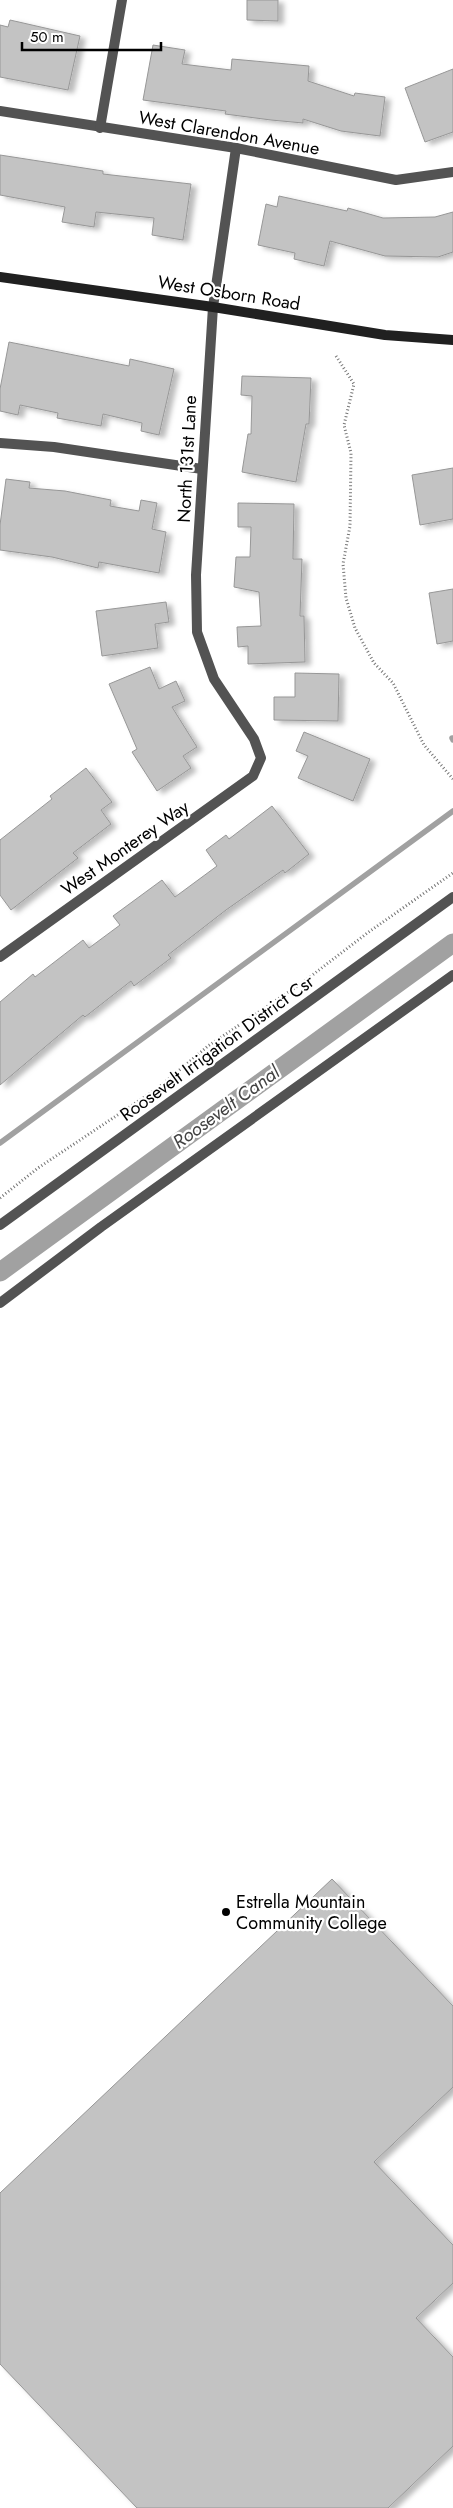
<svg xmlns="http://www.w3.org/2000/svg" width="453" height="2508" font-family="Jost,sans-serif">
<defs>
<filter id="shadow"><feDropShadow dx="5.5" dy="3" stdDeviation="2.5" flood-color="#0004"/></filter>
</defs>
<rect width="100%" height="100%" fill="#fff"/>
<g fill="none" stroke-linecap="round" stroke-linejoin="round">
<g stroke="#a1a1a1" stroke-width="5.5">
<path d="M452,738L453,740"/>
<path d="M0,1143L453,811"/>
</g>
<path stroke="#a1a1a1" stroke-width="19" d="M0,1272L453,943"/>
</g>
<g fill="#c3c3c3" stroke="#979797" filter="url(#shadow)">
<path d="M247,0H278V21L247,20Z"/>
<path d="M10,20L80,36L68,90L0,77V25L8,27Z"/>
<path d="M153,45L185,50L182,64L231,70L232,59L309,66L308,81L354,96L355,93L385,97L380,136L341,131L303,119V123L271,120L225,114L226,111L143,100Z"/>
<path d="M453,69V132L425,142L405,88Z"/>
<path d="M0,155L103,171V174L191,184L183,240L152,235L154,218L96,212L94,227L62,222L65,207L0,195Z"/>
<path d="M279,196L347,211L348,208L383,218L435,217L453,212V252L438,257L385,256L330,241L324,266L294,259L295,253L258,245L266,204L277,207Z"/>
<path d="M9,342L129,366L130,359L174,369L159,435L141,431L142,423L103,414L101,426L57,418L58,413L20,405L18,415L0,411V389Z"/>
<path d="M242,376L311,378L309,424H306L296,482L242,472L248,434H251L252,396L241,395Z"/>
<path d="M453,468V519L420,525L412,475Z"/>
<path d="M6,479L30,482L29,488L65,491L111,500L110,506L139,511L141,500L157,503L152,529L166,532L159,573L99,562L98,568L52,557L0,550V525Z"/>
<path d="M238,503L294,504L293,559H302L300,616H304L305,662L248,664V646L238,647L237,627L261,626L259,592L234,587L236,557H250L251,527H238Z"/>
<path d="M453,589V641L437,644L429,593Z"/>
<path d="M166,602L169,622L155,624L158,648L102,656L96,611Z"/>
<path d="M150,667L159,689L176,681L185,701L172,707L197,747L183,756L191,768L157,791L132,752L137,749L109,684Z"/>
<path d="M295,673L339,674L338,721L274,720V697H295Z"/>
<path d="M304,732L370,759L353,801L298,778L308,756L296,751Z"/>
<path d="M86,768L112,802L101,810L111,824L73,853L78,858L11,910L0,895V840L52,799L50,796Z"/>
<path d="M272,806L309,854L285,873L283,870L226,910L168,955L171,958L134,986L131,981L85,1017L83,1015L0,1085V1002L33,974L35,977L83,940L89,948L120,925L113,916L162,880L175,897L217,866L206,850L226,835L229,839Z"/>
<path d="M332,1879L453,2006V2087L374,2162L453,2245V2283L416,2318L453,2357V2446L388,2508H137L0,2364V2193Z"/>
</g>
<g fill="none" stroke-linecap="round" stroke-linejoin="round">
<g stroke="#757575" stroke-width="3" stroke-dasharray="1 2.5" stroke-linecap="butt">
<path d="M336,356L354,384L344,425L351,453L350,526L343,564L346,598L355,628L374,663L393,683L424,745L453,779"/>
<path d="M0,1198L38,1168L158,1088L208,1046L302,983L370,931L453,873"/>
</g>
<g stroke="#535353" stroke-width="10">
<path d="M0,1225L453,897"/>
<path d="M0,1303L101,1227L453,975"/>
</g>
<g stroke="#535353" stroke-width="10">
<path d="M0,111L236,148L396,180L453,172"/>
<path d="M100,128L122,0"/>
<path d="M0,443L54,447L202,469"/>
<path d="M0,957L253,776L261,758L254,739L214,679L197,632L196,575L213,307L236,148"/>
</g>
<path stroke="#202020" stroke-width="10" d="M0,277L213,307L385,335L453,340"/>
</g>
<circle fill="#000" stroke="#fff" stroke-width="2" cx="226" cy="1912" r="5"/>
<g text-anchor="middle" dominant-baseline="central" stroke-width="4.5" stroke-linejoin="round" paint-order="stroke">
<g font-size="18" fill="#000" stroke="#fff">
<text transform="translate(229 133) rotate(10)">West Clarendon Avenue</text>
<text transform="translate(229 293) rotate(9)">West Osborn Road</text>
<text transform="translate(187 459) rotate(-87)">North 131st Lane</text>
<text transform="translate(125 848) rotate(-35)">West Monterey Way</text>
<text transform="translate(217 1048) rotate(-36)">Roosevelt Irrigation District Csr</text>
</g>
<g font-size="18" fill="#000" stroke="#fff" text-anchor="start">
<text x="236" y="1902">Estrella Mountain<tspan x="236" dy="21">Community College</tspan></text>
</g>
<g font-size="19" font-style="italic" fill="#424242" stroke="#fff">
<text transform="translate(226 1107) rotate(-36)">Roosevelt Canal</text>
</g>
</g>
<path d="M22 42v8h139v-8" fill="none" stroke="#000000" stroke-width="2.5"/>
<text x="30" y="42" font-size="15" fill="#000000" stroke="#ffffff" stroke-width="4" paint-order="stroke">50 m</text>
</svg>
